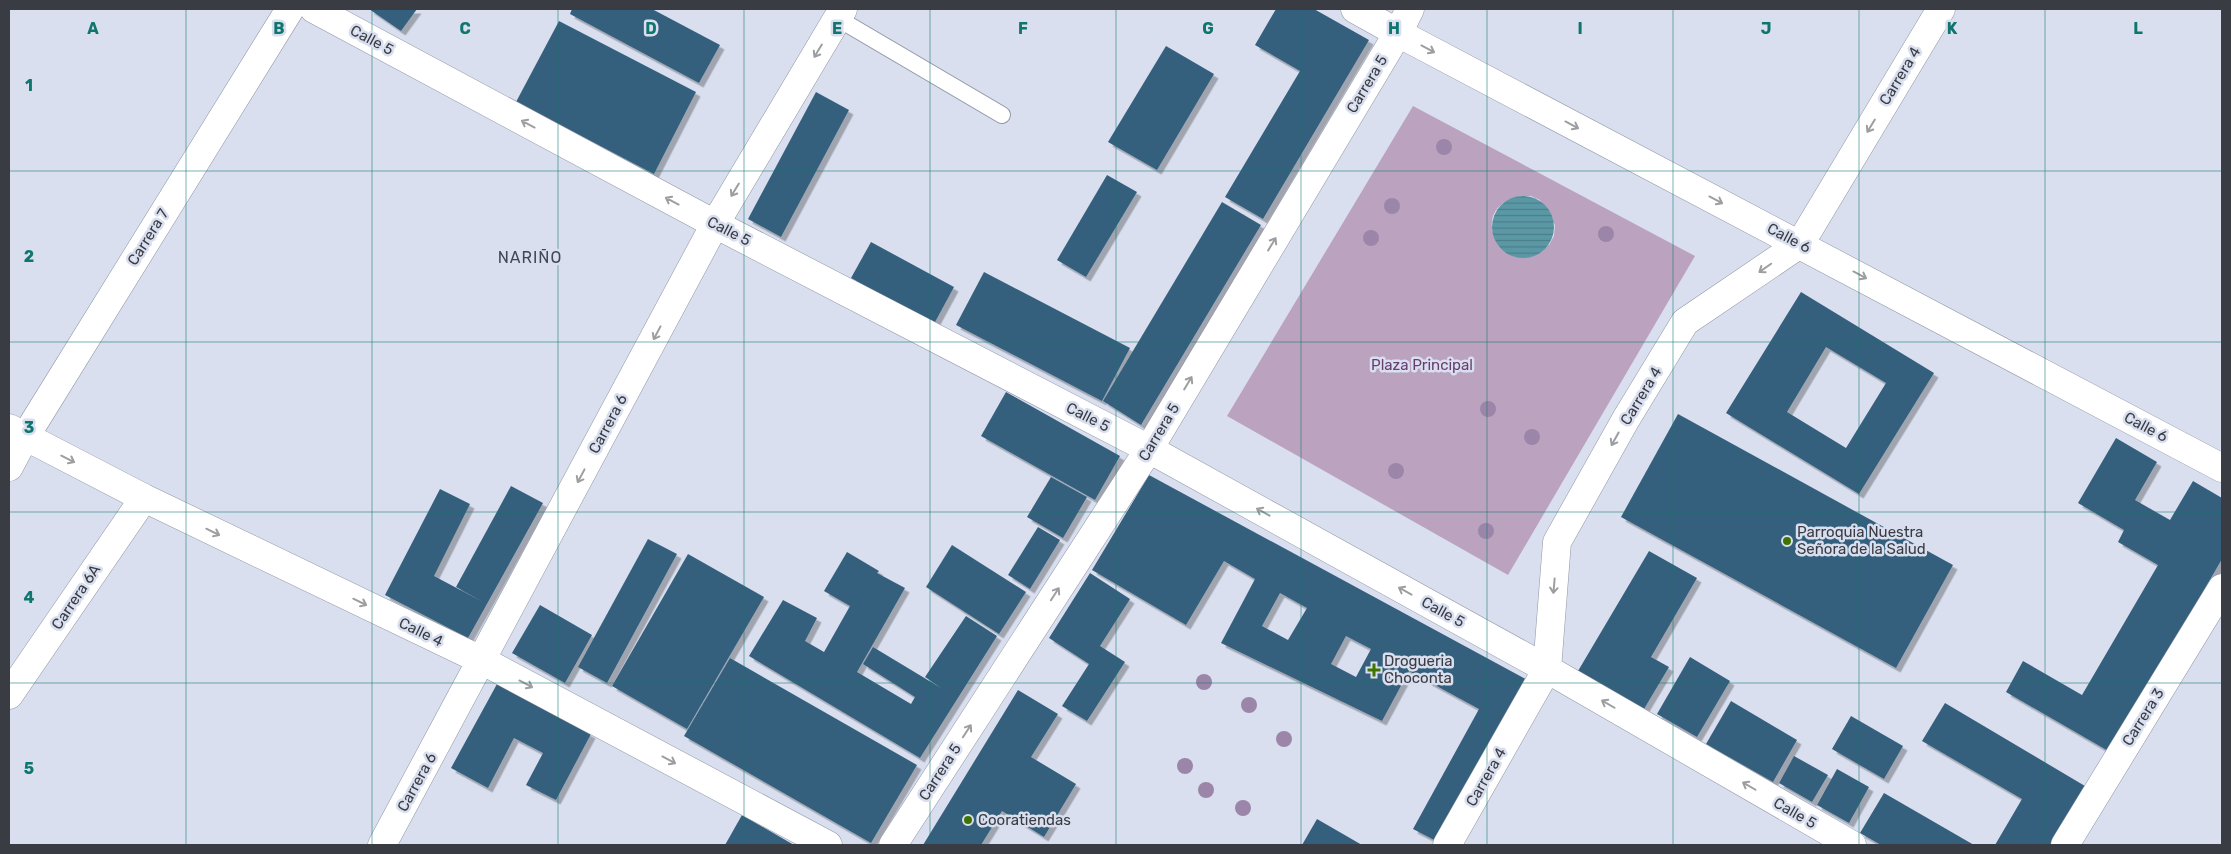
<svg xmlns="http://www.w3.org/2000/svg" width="2231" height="854" font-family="Rubik,sans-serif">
<defs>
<pattern id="water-rules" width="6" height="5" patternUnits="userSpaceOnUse" patternTransform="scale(1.25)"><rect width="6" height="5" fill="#5b98a6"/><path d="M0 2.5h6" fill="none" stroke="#4c7d89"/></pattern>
<filter id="shadow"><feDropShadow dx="4.5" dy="4.5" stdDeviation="0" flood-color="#0004"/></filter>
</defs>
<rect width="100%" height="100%" fill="#d9dfef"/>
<path fill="#bba3c0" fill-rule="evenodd" d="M1413,106L1695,256L1508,575L1227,416ZM1520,196H1531L1540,200L1555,225L1554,236L1549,245L1502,250C1491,237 1486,216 1502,204C1507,200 1515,198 1520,196Z"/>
<circle fill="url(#water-rules)" cx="1523" cy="227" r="31"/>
<g fill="#36607d" fill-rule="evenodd" filter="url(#shadow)">
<path d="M369,9H417L401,31Z"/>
<path d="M572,9H652L720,45L699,83L570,14Z"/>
<path d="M1276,9H1314L1369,40L1263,219L1225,197L1300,71L1255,45Z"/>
<path d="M559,21L696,92L654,174L516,102Z"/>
<path d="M1166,46L1214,74L1157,170L1108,142Z"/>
<path d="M816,92L849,110L781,237L748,219Z"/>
<path d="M1107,175L1137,192L1086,277L1057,260Z"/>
<path d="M1222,202L1261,225L1141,425L1103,401Z"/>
<path d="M871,242L954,287L934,324L851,278Z"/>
<path d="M984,272L1130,348L1102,401L956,325Z"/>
<path d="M1801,292L1934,373L1859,494L1726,413ZM1826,347L1886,383L1846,448L1787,412Z"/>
<path d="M1006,392L1120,456L1095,500L981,436Z"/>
<path d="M1678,414L1953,565L1896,668L1621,517Z"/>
<path d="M2116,438L2157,462L2135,500L2170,520L2193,481L2222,498V559L2110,752L2006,692L2023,661L2082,695L2158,565L2118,542L2124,530L2078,503Z"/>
<path d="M1149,475L1531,682L1440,843L1413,829L1479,709L1409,671L1382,721L1221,643L1255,579L1224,561L1186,625L1092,570ZM1280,593L1307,608L1288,640L1262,626ZM1346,636L1371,649L1356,677L1331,664Z"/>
<path d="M1051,477L1087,497L1063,538L1027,517Z"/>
<path d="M511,486L543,503L468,638L385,595L440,489L470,504L434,576L483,602L456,587Z"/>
<path d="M1038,527L1060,540L1030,589L1008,575Z"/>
<path d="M648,539L677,554L607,683L578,667Z"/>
<path d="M952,545L1026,592L999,634L926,587Z"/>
<path d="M1649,551L1697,578L1651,657L1669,667L1644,709L1578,671Z"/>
<path d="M847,552L879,571L877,573L905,588L857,672L911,704L915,697L863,664L873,647L941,688L925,677L966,616L997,636L920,758L749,656L783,600L817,618L805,641L824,652L850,606L824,591Z"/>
<path d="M688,554L764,597L687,729L612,686Z"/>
<path d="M1090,573L1130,599L1100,646L1125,662L1087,721L1062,706L1089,664L1049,638Z"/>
<path d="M540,605L592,635L565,683L512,653Z"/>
<path d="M1690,657L1730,681L1697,737L1657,714Z"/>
<path d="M730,658L917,765L871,843L684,736Z"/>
<path d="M497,684L591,734L556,800L526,785L543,753L514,738L488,788L451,768Z"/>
<path d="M1018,690L1058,714L1031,757L1076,784L1044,837L1002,811L981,845H923Z"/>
<path d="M1731,701L1797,740L1773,782L1706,744Z"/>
<path d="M1945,703L2085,786L2050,845H1995L2022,799L1922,741Z"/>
<path d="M1851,716L1903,746L1884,779L1832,749Z"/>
<path d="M1794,756L1828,775L1812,802L1779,783Z"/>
<path d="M1837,769L1869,787L1849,823L1817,805Z"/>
<path d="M1884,793L1974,845H1881L1860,833Z"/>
<path d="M742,815L794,845H725Z"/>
<path d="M1317,819L1362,845H1302Z"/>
</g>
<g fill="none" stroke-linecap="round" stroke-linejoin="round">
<defs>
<path id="lane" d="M837,18L1002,115"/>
<g id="street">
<path d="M314,9L715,224L1149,449L1547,669L1852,845"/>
<path d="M1355,9L1398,33L2222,468"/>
<path d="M9,428L144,498L483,661L828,845"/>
<path d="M9,467L25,437L290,9"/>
<path d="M9,695L144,498"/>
<path d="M1447,845L1547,669L1557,542L1626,419L1685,322L1800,244L1941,9"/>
<path d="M2065,845L2222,588"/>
</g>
<g id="secondary">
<path d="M382,845L715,224L843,9"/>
<path d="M893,845L1149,449L1398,33L1410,9"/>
</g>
</defs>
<use href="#lane" stroke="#9097a5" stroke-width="18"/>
<use href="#street" stroke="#9097a5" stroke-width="29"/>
<use href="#secondary" stroke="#9097a5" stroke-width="29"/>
<use href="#lane" stroke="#fff" stroke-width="16"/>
<use href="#street" stroke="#fff" stroke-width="28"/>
<use href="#secondary" stroke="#fff" stroke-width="28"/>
</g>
<g fill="#9b86aa">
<circle cx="1444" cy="147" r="8"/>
<circle cx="1392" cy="206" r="8"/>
<circle cx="1606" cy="234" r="8"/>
<circle cx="1371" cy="238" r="8"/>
<circle cx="1488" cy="409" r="8"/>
<circle cx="1532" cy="437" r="8"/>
<circle cx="1396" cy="471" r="8"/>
<circle cx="1486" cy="531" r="8"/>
<circle cx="1204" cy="682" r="8"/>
<circle cx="1249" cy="705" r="8"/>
<circle cx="1284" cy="739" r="8"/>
<circle cx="1185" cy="766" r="8"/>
<circle cx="1206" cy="790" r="8"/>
<circle cx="1243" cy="808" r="8"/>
</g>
<defs><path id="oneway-shaft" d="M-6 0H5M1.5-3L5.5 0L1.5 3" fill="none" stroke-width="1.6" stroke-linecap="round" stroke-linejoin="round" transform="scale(1.25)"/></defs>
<g stroke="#9c9ea0">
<use href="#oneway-shaft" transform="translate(1428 49) rotate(28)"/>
<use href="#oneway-shaft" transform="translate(818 51) rotate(121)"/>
<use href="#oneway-shaft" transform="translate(528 124) rotate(-152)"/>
<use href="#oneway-shaft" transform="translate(1572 125) rotate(28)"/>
<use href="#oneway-shaft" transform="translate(1871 126) rotate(121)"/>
<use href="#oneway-shaft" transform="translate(735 190) rotate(121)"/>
<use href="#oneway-shaft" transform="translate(1716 200) rotate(28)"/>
<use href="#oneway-shaft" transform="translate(672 201) rotate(-152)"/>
<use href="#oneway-shaft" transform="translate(1272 244) rotate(-59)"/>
<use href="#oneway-shaft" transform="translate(1765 268) rotate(145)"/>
<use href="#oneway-shaft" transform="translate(1860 275) rotate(28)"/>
<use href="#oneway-shaft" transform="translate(657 333) rotate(118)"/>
<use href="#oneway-shaft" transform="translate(1188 383) rotate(-59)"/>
<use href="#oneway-shaft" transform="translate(1615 439) rotate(119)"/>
<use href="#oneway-shaft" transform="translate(68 459) rotate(27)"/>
<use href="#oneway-shaft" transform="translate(581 476) rotate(118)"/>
<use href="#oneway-shaft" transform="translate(1263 512) rotate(-151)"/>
<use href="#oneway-shaft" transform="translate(213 532) rotate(26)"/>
<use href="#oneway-shaft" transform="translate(1554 586) rotate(95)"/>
<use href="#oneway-shaft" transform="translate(1405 591) rotate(-151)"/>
<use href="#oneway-shaft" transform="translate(1055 594) rotate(-57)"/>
<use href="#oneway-shaft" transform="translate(360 602) rotate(26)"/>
<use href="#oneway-shaft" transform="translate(526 684) rotate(28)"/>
<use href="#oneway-shaft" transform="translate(1608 704) rotate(-150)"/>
<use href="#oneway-shaft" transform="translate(967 731) rotate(-57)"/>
<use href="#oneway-shaft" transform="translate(669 760) rotate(28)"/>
<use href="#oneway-shaft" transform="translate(1749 786) rotate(-150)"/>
</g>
<path fill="none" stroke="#0f766e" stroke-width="1" stroke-opacity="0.55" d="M186,9V845M372,9V845M558,9V845M744,9V845M930,9V845M1116,9V845M1301,9V845M1487,9V845M1673,9V845M1859,9V845M2045,9V845M9,171H2222M9,342H2222M9,512H2222M9,683H2222"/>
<g fill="#3f7400" stroke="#d9dfef" stroke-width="2">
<circle cx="1787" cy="541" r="5"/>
<path d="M1371.5 662.5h5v5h5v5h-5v5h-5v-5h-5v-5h5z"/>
<circle cx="968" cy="820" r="5"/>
</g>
<g text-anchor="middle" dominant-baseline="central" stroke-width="5" stroke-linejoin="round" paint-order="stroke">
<g font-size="15" fill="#393c42" stroke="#d9dfef">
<text transform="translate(372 40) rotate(28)">Calle 5</text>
<text transform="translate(1900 76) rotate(-59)">Carrera 4</text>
<text transform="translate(1367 84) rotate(-59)">Carrera 5</text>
<text transform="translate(729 231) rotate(27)">Calle 5</text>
<text transform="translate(148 237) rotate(-58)">Carrera 7</text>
<text transform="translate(1789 238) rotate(28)">Calle 6</text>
<text transform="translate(1641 396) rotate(-59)">Carrera 4</text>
<text transform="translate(1088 417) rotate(27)">Calle 5</text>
<text transform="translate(608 424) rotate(-62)">Carrera 6</text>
<text transform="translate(2146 427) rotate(28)">Calle 6</text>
<text transform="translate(1159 432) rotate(-59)">Carrera 5</text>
<text transform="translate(76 597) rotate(-56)">Carrera 6A</text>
<text transform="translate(1443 612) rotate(29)">Calle 5</text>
<text transform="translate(421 632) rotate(26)">Calle 4</text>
<text transform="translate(2143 717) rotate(-58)">Carrera 3</text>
<text transform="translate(940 772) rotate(-57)">Carrera 5</text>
<text transform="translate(1486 777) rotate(-60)">Carrera 4</text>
<text transform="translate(417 782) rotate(-61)">Carrera 6</text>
<text transform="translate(1795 813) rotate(30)">Calle 5</text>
</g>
<g font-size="15" fill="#693e71" stroke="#d9dfef">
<text x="1422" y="365">Plaza Principal</text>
</g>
<g font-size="15" fill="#393c42" stroke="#d9dfef" text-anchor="start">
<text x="1797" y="532">Parroquia Nuestra<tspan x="1797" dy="17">Señora de la Salud</tspan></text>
<text x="1384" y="661">Drogueria<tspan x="1384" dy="17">Choconta</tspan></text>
<text x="978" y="820">Cooratiendas</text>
</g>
<g font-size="16" letter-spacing="1" fill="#414754" stroke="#d9dfef">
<text x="530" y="257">NARIÑO</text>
</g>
</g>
<g font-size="16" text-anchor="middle" font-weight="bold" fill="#0f766e" stroke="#d9dfef" stroke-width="5" stroke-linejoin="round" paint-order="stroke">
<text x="93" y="34">A</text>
<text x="279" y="34">B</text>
<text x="465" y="34">C</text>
<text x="651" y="34">D</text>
<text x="837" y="34">E</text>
<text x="1023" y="34">F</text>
<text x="1208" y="34">G</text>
<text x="1394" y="34">H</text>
<text x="1580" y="34">I</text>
<text x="1766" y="34">J</text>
<text x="1952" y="34">K</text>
<text x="2138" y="34">L</text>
<text x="29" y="91">1</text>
<text x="29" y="262">2</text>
<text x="29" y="433">3</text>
<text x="29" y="603">4</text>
<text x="29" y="774">5</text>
</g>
<rect width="2231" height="854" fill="none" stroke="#393c42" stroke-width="20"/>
</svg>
